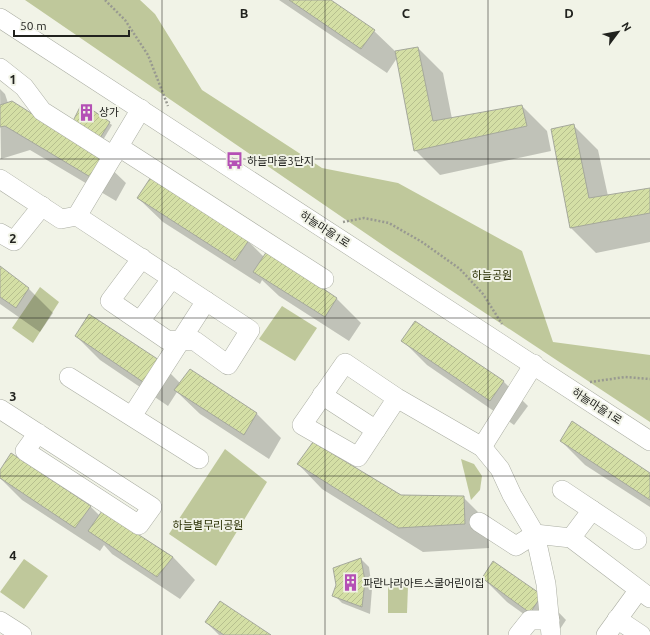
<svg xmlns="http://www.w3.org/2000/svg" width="650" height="635" font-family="Ubuntu,'Noto Sans KR',sans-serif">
<defs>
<pattern id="building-hatch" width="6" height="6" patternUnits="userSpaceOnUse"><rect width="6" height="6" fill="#d4dfa5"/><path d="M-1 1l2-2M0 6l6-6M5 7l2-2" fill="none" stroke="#b6bf8e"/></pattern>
</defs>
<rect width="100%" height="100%" fill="#f1f3e7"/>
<g fill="#bfc89b">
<path d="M25,0H140L155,14L202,90L322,168L398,183L522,251L553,342L650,355V422L390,250Z"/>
<path d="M40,287L59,302L33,343L12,328Z"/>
<path d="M282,306L317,328L295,361L259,339Z"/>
<path d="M225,449L267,482L216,566L169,534Z"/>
<path d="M461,459L474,464L482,476L480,490L471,500Z"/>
<path d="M24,559L48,576L24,609L0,592Z"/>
<path d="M388,583L408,586L407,613H388Z"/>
</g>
<g fill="#0003">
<path d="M279,0H329L374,31L396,52L418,48L443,73L452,119L522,106L547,131L551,151L440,175L415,150L397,58L387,73Z"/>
<path d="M0,89L5,94L8,103L101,159L126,183L116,201L30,150L1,159Z"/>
<path d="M76,123H109L112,125L103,140Z"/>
<path d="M573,125L598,150L608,196L650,189V242L596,253L571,228L552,130Z"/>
<path d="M138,198L248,241L264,257L267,252L337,299L361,323L349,341L279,296L262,280L260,284L163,222Z"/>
<path d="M0,268L28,288L53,313L40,332L0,304Z"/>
<path d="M415,322L504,382L528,406L514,425L427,365L403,341Z"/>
<path d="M76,336L158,361L180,383L190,370L257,414L281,438L269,459L200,414L177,392L168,406L100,360Z"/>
<path d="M561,441L650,474V507L585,465Z"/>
<path d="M298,464L401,496L463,497L487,521L489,548L423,552L322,489Z"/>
<path d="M0,472L90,506L100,516L102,512L173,557L195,580L180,599L112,554L104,545L100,551L22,500L0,478Z"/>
<path d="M361,559L369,567L372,589L370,614L342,603L334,595Z"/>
<path d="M483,578L542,595L566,620L556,635H553L507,602Z"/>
<path d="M206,622L268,635H219Z"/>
</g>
<g fill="url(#building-hatch)" stroke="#a5a89c">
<path d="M289,0H331L375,30L361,49Z"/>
<path d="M418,47L433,121L522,105L527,126L414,151L395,51Z"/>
<path d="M12,101L102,158L92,178L5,126L0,127V105Z"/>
<path d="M82,103L110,122L100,138L73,121Z"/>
<path d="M574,124L589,198L650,188V213L570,228L551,129Z"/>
<path d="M151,177L249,240L235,261L137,198Z"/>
<path d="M267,251L337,298L325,317L253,272Z"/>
<path d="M0,266L29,288L16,308L0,297Z"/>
<path d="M89,314L159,360L143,382L75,336Z"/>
<path d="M415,321L504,381L490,401L401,341Z"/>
<path d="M190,369L257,413L244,435L174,390Z"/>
<path d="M572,421L650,473V500L560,441Z"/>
<path d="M313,442L401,495L464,496L465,524L398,528L297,464Z"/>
<path d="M11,453L91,506L75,528L0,478V470Z"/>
<path d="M102,511L173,557L157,577L88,531Z"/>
<path d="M361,558L365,581L362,607L332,596L336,585L333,568Z"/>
<path d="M493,561L542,595L530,613L482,578Z"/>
<path d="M220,601L271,635H224L205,622Z"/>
</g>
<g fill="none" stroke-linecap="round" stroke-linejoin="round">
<defs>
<g id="minor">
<path d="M0,18L650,441"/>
<path d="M0,68L24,87L42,111L113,156"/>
<path d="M119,147L324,279"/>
<path d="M0,179L61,219L77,216L250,330L228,365L195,341L167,340L110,301L142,258"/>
<path d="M77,216L141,109"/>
<path d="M0,233L14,241L42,206"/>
<path d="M140,321L172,278"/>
<path d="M69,377L199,459"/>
<path d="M322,395L376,430"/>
<path d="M397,398L358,457L302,425L345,363L397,398L482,447L500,469L512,495L535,534L546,584L551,635"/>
<path d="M0,409L152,507L139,525L25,451L38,433"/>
<path d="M132,416L206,301"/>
<path d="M482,447L534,364"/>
<path d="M562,490L637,540"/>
<path d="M479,522L516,546L535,534L571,538L650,598"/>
<path d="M571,538L592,510"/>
<path d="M617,619L641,635"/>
<path d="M0,621L22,635"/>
<path d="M518,635L530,620H550"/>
<path d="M606,635L638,591"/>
</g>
</defs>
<use href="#minor" stroke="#abaea3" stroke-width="20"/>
<g stroke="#989991" stroke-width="2.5" stroke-dasharray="2 2" stroke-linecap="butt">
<path d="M105,0L125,20L148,55L168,106"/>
<path d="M343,222L364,218L389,223L422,242L460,269L483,294L502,324"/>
<path d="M590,382L625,377L650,379"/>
</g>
<use href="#minor" stroke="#fff" stroke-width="19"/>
</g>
<path fill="none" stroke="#21221e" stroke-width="1" stroke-opacity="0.55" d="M162,0V635M325,0V635M488,0V635M0,159H650M0,318H650M0,476H650"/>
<defs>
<symbol id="building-bare" viewBox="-9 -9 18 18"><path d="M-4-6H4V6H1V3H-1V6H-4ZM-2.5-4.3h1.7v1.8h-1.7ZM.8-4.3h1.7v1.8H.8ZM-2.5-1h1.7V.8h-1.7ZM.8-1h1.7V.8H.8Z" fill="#b450b5" stroke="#f1f3e7" stroke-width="2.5" paint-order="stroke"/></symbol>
<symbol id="bus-bare" viewBox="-9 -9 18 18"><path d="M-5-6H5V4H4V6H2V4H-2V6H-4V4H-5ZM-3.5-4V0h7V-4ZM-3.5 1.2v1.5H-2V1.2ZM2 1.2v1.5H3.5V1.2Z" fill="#b450b5" stroke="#f1f3e7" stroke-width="2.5" paint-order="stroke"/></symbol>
</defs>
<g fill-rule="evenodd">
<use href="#building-bare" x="74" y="100" width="25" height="25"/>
<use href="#bus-bare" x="222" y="148" width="25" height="25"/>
<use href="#building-bare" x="338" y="570" width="25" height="25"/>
</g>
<g text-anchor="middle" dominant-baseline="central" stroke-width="4" stroke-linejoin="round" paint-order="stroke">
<g font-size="11" fill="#21221e" stroke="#f1f3e7" text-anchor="start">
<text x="99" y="112">상가</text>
<text x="247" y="161">하늘마을3단지</text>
<text x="363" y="583">파란나라아트스쿨어린이집</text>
</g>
<g font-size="11" fill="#21221e" stroke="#f1f3e7">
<text transform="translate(325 229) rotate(33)">하늘마을1로</text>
<text transform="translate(597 406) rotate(33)">하늘마을1로</text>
</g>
<g font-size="11" fill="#2a3003" stroke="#f1f3e7">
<text x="492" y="275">하늘공원</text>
<text x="208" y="525">하늘별무리공원</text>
</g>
</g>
<g font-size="13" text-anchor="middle" font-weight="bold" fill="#21221e" stroke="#f1f3e7" stroke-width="4" stroke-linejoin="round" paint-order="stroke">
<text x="244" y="18">B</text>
<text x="406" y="18">C</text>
<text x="569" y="18">D</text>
<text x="13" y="84">1</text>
<text x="13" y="243">2</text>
<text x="13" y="401">3</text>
<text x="13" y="560">4</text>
</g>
<g transform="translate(618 32) rotate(58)" stroke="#f1f3e7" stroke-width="3" paint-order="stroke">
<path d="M0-3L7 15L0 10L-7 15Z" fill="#21221e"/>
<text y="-6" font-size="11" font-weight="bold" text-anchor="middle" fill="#21221e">N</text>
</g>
<path d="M14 30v6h115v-6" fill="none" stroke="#21221e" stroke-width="2"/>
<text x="20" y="30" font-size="12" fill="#21221e" stroke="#f1f3e7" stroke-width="3" paint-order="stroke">50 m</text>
</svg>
